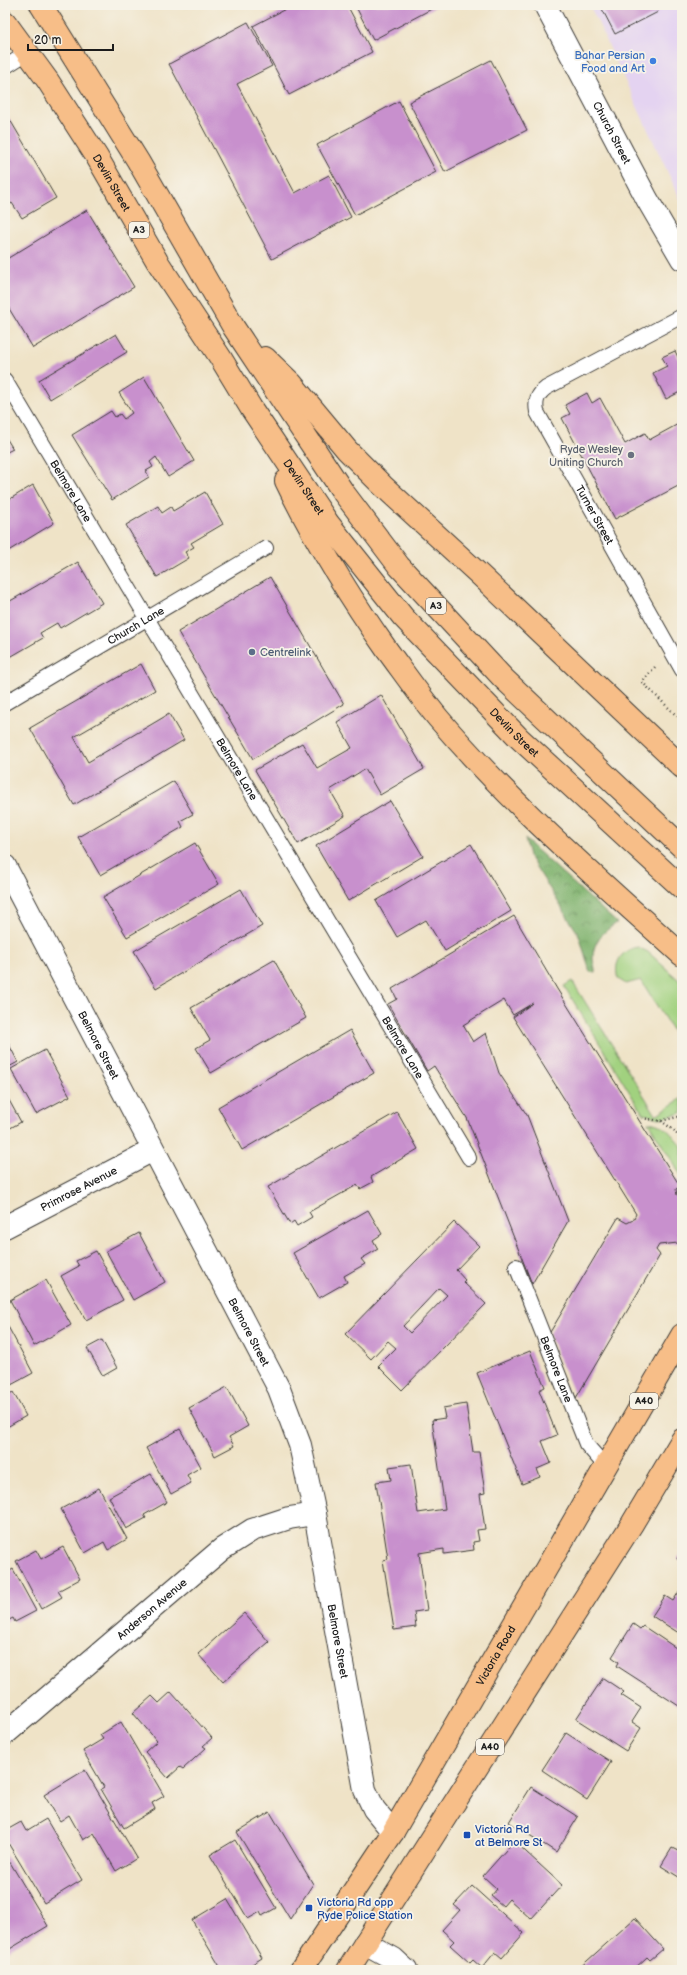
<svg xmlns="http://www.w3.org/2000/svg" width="687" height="1975" font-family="'Balsamiq Sans',sans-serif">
<defs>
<pattern id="forest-crowns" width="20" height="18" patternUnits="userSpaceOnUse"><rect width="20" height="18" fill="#80b36e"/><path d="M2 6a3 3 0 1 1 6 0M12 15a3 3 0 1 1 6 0" fill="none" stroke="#68915a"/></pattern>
</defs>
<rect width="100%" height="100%" fill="#f7f3e8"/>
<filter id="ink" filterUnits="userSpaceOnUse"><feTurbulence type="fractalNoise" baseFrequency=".025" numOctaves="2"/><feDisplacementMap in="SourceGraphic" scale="8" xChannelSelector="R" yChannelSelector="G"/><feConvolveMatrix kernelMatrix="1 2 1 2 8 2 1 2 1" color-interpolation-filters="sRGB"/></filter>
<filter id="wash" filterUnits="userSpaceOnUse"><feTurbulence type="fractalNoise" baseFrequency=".012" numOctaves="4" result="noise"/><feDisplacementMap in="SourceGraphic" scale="16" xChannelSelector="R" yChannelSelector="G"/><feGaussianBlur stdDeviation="0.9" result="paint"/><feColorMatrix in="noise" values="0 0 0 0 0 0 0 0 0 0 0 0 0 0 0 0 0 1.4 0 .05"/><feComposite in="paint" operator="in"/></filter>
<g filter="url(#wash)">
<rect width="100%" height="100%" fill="#efe3c7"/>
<path fill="#e4d3f1" d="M589,5H682V203L595,16Z"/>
<g fill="#a1d17f" stroke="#5e764e">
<path d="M638,947L648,952L682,983V1046L641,980L626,984L618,979C613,963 621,950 638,947Z"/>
<path d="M572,981L656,1115L682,1098V1113L660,1118L643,1114L564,986Z"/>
<path d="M648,1122C666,1124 671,1134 682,1146V1177Z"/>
</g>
<path fill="url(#forest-crowns)" stroke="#4e6845" d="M525,839L617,923C604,931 593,941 593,958C593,963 596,968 595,973L590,972L579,935L529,856Z"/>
<g id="blocks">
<g fill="#c890cd" fill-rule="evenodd">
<path d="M293,5H347L372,52L289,95L253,26Z"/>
<path d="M355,5H439L373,40Z"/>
<path d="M600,5H654L658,12L615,34Z"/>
<path d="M248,22L272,66L237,84L295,193L329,175L351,217L272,259L169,64Z"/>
<path d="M491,60L527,130L445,172L409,102Z"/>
<path d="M399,101L436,172L355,215L317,145Z"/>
<path d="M6,113L56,198L22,218L12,203L5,207Z"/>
<path d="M87,210L134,287L33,348L5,302V260Z"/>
<path d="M116,334L127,352L50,399L39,380Z"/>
<path d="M675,351L679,359L682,357V391L666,399L653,373L667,366L662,357Z"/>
<path d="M144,377L194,461L168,477L156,457L150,462L153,467L146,471L149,477L112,500L72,435L111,411L115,417L120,414L124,419L132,413L119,393Z"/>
<path d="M587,393L592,403L600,398L625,444L645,433L649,440L682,422V484L615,519L562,418L570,414L565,405Z"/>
<path d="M5,436L13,449L5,453Z"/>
<path d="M33,485L54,523L5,553V502Z"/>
<path d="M205,492L223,524L191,543L194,547L185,552L189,558L157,577L126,525L158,506L162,513L171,507L173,511Z"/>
<path d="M78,562L102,603L60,628L57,623L40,633L43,638L5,660V604Z"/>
<path d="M270,577L344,704L253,759L178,632Z"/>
<path d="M141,664L155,690L74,737L88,762L169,714L184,740L74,805L30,728Z"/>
<path d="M381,695L424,769L380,795L365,769L330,790L345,816L298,844L255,770L302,743L317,768L352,748L337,722Z"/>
<path d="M174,781L193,814L180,821L183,827L100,875L78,837Z"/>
<path d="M390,801L423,856L348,901L316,846Z"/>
<path d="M195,843L219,884L127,937L103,897Z"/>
<path d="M471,844L511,911L445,951L426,920L397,937L376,901Z"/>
<path d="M241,889L262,926L156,988L134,951Z"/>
<path d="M514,916L557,989L680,1186L676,1189L677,1195L682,1197V1223L678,1243L659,1245L656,1250L660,1255L576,1398L549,1334L618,1218L627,1223L633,1220L636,1214L513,1017L533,1003L513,1015L504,1000L463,1025L473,1042L486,1033L499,1073L527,1115L568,1221L532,1284L467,1118L434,1066L427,1071L388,1004L397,999L392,989Z"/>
<path d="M274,960L306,1018L211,1073L196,1048L210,1040L191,1008Z"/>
<path d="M350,1030L374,1073L242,1150L218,1107Z"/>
<path d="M5,1037L18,1062L5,1069Z"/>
<path d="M45,1050L70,1096L36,1114L11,1069Z"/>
<path d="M5,1093L21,1122L5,1131Z"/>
<path d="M397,1112L418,1149L371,1177L373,1182L360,1189L357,1185L309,1212L312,1217L297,1226L294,1221L290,1224L268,1187Z"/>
<path d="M368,1210L382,1234L373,1240L378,1249L361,1259L365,1264L344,1276L347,1282L319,1298L293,1253Z"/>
<path d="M454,1222L479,1246L456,1270L465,1280L463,1282L486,1304L402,1390L378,1366L396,1348L388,1341L371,1359L345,1334ZM439,1288L447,1295L410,1333L403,1326Z"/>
<path d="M139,1233L165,1282L133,1300L106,1251Z"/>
<path d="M96,1251L123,1300L86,1320L61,1276L79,1266L76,1261Z"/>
<path d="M46,1280L71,1325L34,1346L10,1300Z"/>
<path d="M5,1321L33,1373L11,1385L5,1374Z"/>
<path d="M102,1340L117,1368L103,1376L87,1348Z"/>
<path d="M530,1351L545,1387L539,1390L557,1435L542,1441L551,1463L537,1469L540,1477L522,1484L477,1373Z"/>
<path d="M227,1387L248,1426L229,1437L234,1446L215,1456L189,1408Z"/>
<path d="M13,1392L26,1416L7,1427L5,1423V1396Z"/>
<path d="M466,1404L473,1452H479L485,1493L480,1494L485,1529L477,1530L479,1541L473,1542L474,1550L444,1554V1549L419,1553L427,1610L414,1612L416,1627L394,1630L383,1560L388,1559L376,1482L391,1480L389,1467L411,1464L418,1513L445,1509L432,1420L445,1418L443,1408Z"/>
<path d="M180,1429L201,1467L187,1475L191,1483L171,1494L146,1448Z"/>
<path d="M151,1474L167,1502L144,1515L146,1518L126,1529L109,1497Z"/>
<path d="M99,1488L127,1539L108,1550L104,1542L85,1553L61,1509Z"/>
<path d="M63,1547L80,1579L58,1591L62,1597L41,1609L16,1561L36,1550L41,1559Z"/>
<path d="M682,1550V1561L677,1559Z"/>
<path d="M13,1569L36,1611L15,1622L13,1618L5,1622V1574Z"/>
<path d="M682,1587V1635L652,1616L665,1596L673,1601Z"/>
<path d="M244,1613L269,1642L223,1682L198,1654Z"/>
<path d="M633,1624L640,1629L643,1626L682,1652V1708L617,1666L619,1662L612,1657Z"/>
<path d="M603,1678L624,1692L621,1695L641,1708L632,1722L641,1728L626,1751L576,1719Z"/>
<path d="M171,1692L212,1738L203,1746L206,1748L183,1769L180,1767L168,1778L145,1752L157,1741L133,1713L152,1696L159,1703Z"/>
<path d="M121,1722L164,1796L152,1803L155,1809L124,1828L101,1789L104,1787L83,1751L103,1739L100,1735Z"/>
<path d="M566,1733L611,1762L587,1800L542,1770Z"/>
<path d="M85,1770L137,1858L116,1871L94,1833L83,1840L69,1815L60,1821L44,1795Z"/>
<path d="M531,1787L578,1817L556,1852L509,1822Z"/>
<path d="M270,1812L313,1884L290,1919L237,1832Z"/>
<path d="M46,1819L82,1880L44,1903L5,1838V1831L21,1822L26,1831Z"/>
<path d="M235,1840L276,1908L262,1916L260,1912L248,1919L210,1855Z"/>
<path d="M514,1841L562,1885L531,1919L509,1899L503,1906L491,1896L497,1889L483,1876Z"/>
<path d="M682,1844V1879L661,1866L672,1848L678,1851Z"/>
<path d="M5,1854L48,1926L8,1950L5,1945Z"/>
<path d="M472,1886L524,1933L502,1958L495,1952L482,1968L473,1960L470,1963L450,1945L454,1941L442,1930L460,1910L454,1905Z"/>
<path d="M227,1899L262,1958L249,1966L252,1970H222L192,1920Z"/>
<path d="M635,1918L663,1949L650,1960L647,1957L633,1970H577Z"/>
</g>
</g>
</g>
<g filter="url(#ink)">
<use href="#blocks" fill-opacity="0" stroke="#3c3a36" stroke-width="1"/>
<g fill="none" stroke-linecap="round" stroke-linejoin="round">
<defs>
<g id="lane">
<path d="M5,67L27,53"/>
<path id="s1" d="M682,316L546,388C537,395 535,401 537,412L682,670"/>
<path id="s2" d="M5,380L469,1158"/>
<path id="s3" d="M5,703L266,548"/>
<path id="s4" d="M516,1266L586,1444L606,1467"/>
</g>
<g id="street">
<path id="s5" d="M545,5L647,199L682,259"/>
<path id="s6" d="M5,866L279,1389L300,1445L315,1514L365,1790L374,1809L393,1832"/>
<path id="s7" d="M5,1227L153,1150"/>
<path id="s8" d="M5,1734L222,1549L252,1530L289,1518L315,1514"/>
<path d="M365,1943L394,1959L406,1970"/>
</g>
<g id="highway">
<path d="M41,5L138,161L234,328L343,492L399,566L503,678L682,847"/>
<path id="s9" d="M5,22L48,81L97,157L157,261L220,357L251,408L328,523L403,617L519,738L682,888"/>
<path d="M265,358L292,384L347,450L383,486L480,575L682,767"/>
<path d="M286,481C315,541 349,596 387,650C404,673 420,696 438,718C511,804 598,879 682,955"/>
<path id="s10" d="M301,1970L393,1832L682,1335"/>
<path d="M348,1970L632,1524L682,1440"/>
</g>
</defs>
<use href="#lane" stroke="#3c3a36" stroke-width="16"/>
<use href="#street" stroke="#3c3a36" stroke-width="24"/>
<use href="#highway" stroke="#3c3a36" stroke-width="24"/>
<g stroke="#3c3a36" stroke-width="2.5" stroke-dasharray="1 3" stroke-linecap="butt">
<path d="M655,667L642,682L682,721"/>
<path d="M642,1118L660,1121L682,1116"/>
<path d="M661,1121L674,1130L682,1141"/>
</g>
<use href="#lane" stroke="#fff" stroke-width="14"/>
<use href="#street" stroke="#fff" stroke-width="22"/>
<use href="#highway" stroke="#f7be88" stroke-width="22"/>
</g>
</g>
<circle fill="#3f7fe0" stroke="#f7f3e8" stroke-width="1.5" cx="653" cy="61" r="4"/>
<circle fill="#6b7280" stroke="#f7f3e8" stroke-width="1.5" cx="631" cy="455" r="4"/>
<circle fill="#5c6f8a" stroke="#f7f3e8" stroke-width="1.5" cx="252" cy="652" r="4"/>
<g fill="#1a4fb4" stroke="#f7f3e8" stroke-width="1.5">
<rect x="463" y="1831" width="8" height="8" rx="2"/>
<rect x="305" y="1904" width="8" height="8" rx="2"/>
</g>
<g text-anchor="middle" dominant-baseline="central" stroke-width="3.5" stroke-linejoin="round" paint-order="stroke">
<g fill="#f7f3e8" stroke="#5e5c59" stroke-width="1">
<rect x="129" y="222" width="20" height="16" rx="3"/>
<rect x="426" y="598" width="20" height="16" rx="3"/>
<rect x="630" y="1393" width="28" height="16" rx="3"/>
<rect x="476" y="1739" width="28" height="16" rx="3"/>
</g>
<g font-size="10" font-weight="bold" fill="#1c1c1c">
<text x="139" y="230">A3</text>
<text x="436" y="606">A3</text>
<text x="644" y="1401">A40</text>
<text x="490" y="1747">A40</text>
</g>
<g font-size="11" fill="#366cbe" stroke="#f7f3e8" text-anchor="end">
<text x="645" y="55">Bahar Persian<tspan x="645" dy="13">Food and Art</tspan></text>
</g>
<g font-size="11" fill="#1c1c1c" stroke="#f7f3e8">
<text stroke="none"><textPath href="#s5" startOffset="144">Church Street</textPath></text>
<text stroke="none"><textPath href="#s9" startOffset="193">Devlin Street</textPath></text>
<text stroke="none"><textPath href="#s9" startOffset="553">Devlin Street</textPath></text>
<text stroke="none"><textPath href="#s2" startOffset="129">Belmore Lane</textPath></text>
<text stroke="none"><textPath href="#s1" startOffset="299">Turner Street</textPath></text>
<text stroke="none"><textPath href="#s3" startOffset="152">Church Lane</textPath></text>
<text stroke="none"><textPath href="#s9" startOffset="877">Devlin Street</textPath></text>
<text stroke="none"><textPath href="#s2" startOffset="453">Belmore Lane</textPath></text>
<text stroke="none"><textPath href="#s6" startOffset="202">Belmore Street</textPath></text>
<text stroke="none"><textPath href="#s2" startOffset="777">Belmore Lane</textPath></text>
<text stroke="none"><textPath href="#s7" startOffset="83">Primrose Avenue</textPath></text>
<text stroke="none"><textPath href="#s6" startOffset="526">Belmore Street</textPath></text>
<text stroke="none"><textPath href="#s4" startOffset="111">Belmore Lane</textPath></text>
<text stroke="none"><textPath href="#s8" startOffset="193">Anderson Avenue</textPath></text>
<text stroke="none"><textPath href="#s6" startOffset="850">Belmore Street</textPath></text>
<text stroke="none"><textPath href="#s10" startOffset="370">Victoria Road</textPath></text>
</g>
<g font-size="11" fill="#5b616d" stroke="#f7f3e8" text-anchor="end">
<text x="623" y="449">Ryde Wesley<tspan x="623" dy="13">Uniting Church</tspan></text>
</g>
<g font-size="11" fill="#4e5e75" stroke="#f7f3e8" text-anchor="start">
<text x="260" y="652">Centrelink</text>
</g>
<g font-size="11" fill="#164399" stroke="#f7f3e8" text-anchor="start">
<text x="475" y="1829">Victoria Rd<tspan x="475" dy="13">at Belmore St</tspan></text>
<text x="317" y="1902">Victoria Rd opp<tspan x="317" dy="13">Ryde Police Station</tspan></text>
</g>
</g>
<rect width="687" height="1975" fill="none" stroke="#f7f3e8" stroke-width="20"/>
<path d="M28 44v6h85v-6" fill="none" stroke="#1c1c1c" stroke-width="2"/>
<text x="34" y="44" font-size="12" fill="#1c1c1c" stroke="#f7f3e8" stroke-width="3" paint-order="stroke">20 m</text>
</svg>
